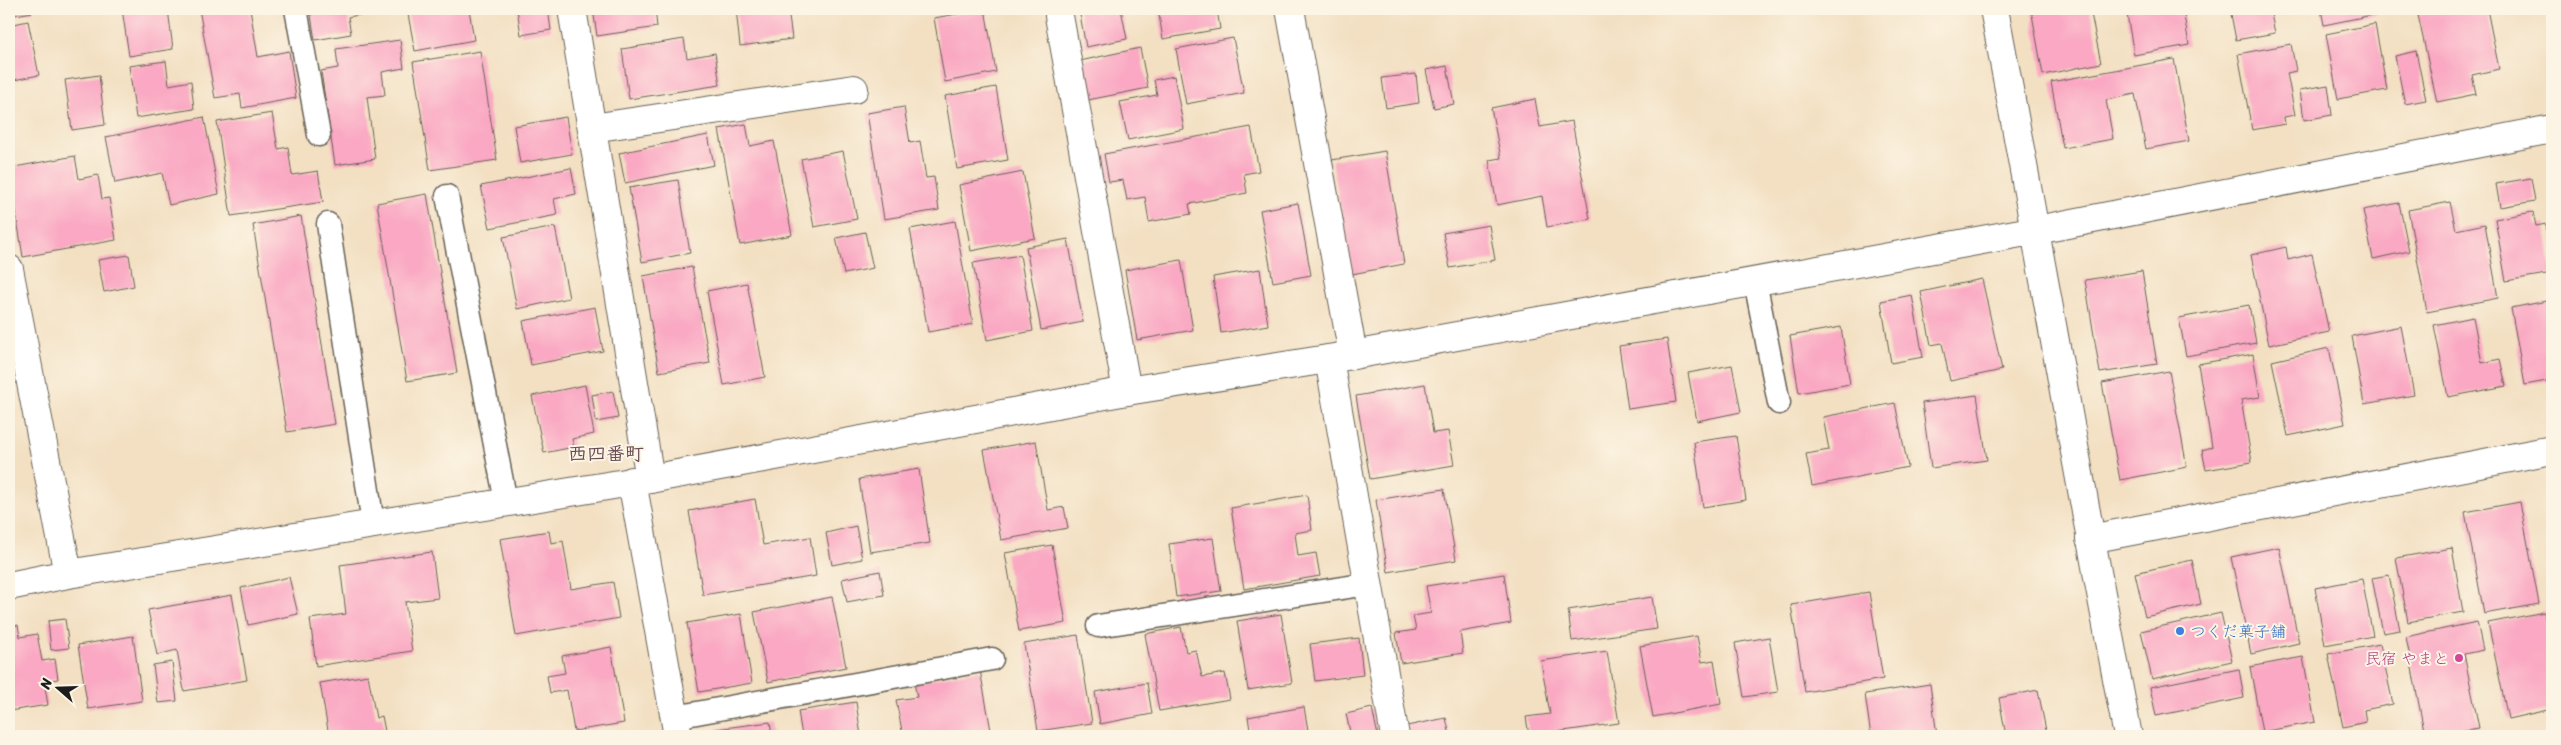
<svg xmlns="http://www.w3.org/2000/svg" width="2561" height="745" font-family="Sriracha,'Klee One',sans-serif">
<rect width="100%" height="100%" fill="#fcf5e5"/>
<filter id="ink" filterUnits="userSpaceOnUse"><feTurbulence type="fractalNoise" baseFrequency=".02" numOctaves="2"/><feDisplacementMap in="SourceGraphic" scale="10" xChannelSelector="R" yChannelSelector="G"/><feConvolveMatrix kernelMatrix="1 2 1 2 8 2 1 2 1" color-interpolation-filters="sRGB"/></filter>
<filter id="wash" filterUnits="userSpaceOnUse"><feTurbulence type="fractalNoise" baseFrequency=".0096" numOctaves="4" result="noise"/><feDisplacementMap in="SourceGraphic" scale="20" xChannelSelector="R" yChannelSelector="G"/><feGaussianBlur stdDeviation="1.12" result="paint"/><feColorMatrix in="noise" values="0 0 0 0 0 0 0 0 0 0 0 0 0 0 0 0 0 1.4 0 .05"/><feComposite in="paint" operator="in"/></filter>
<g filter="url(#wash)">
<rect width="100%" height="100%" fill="#f3e0c3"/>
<g id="blocks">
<g fill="#faa8c3">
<path d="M9,9H33V12L9,16Z"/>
<path d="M122,9H168L173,49L129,56Z"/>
<path d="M199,9H250L258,57L289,51L296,98L242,108L240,94L215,98Z"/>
<path d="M310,9H375V12L348,17L351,34L315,40Z"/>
<path d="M407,9H469L474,40L415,51Z"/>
<path d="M517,9H548L551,30L521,35Z"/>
<path d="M593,9H655L657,27L597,36Z"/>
<path d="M736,9H788L792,39L740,46Z"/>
<path d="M985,9L996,72L945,82L934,18Z"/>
<path d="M1079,9H1121L1127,39L1086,47Z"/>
<path d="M1158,9H1217L1220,29L1163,39Z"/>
<path d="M2031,9H2090L2101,63L2043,75Z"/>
<path d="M2126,9H2183L2189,45L2134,55Z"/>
<path d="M2230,9H2270L2275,33L2236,40Z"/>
<path d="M2321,9H2376L2377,14L2324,25Z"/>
<path d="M2449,9H2487L2499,69L2472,75L2476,94L2437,102L2418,15Z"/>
<path d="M28,21L39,75L9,81V25Z"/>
<path d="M2375,24L2387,90L2338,99L2326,34Z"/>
<path d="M1233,38L1244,93L1186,104L1176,49Z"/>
<path d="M684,39L687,58L715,53L720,85L629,99L622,49Z"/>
<path d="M400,40L404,68L382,72L385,95L367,97L375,159L335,165L321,71L338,68L336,49Z"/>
<path d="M2291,44L2296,71L2287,73L2295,115L2284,117L2285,124L2252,130L2238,54Z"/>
<path d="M1140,48L1148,88L1088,100L1080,61Z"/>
<path d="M480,51L497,160L430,170L413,62Z"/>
<path d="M2416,51L2426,100L2405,104L2395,56Z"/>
<path d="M2174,59L2189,141L2146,149L2135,94L2106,100L2113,139L2063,148L2051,82Z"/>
<path d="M166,61L169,85L191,81L194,109L136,118L129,66Z"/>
<path d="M1447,66L1454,104L1434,108L1426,70Z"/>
<path d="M1416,74L1419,103L1386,108L1382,78Z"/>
<path d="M99,75L105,125L72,130L65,80Z"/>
<path d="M1174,76L1184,129L1128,140L1120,102L1157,95L1154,80Z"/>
<path d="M2328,85L2332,115L2304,120L2300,90Z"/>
<path d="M996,87L1008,160L957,169L945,96Z"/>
<path d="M1535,99L1540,127L1572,121L1590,219L1547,227L1542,196L1497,205L1489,160L1501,158L1491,108Z"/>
<path d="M904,107L910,143L920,141L926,178L934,177L939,210L884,219L867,113Z"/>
<path d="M272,113L278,149L288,147L292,175L318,171L323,202L231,216L217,122Z"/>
<path d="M204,117L219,194L169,205L162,173L115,183L106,137Z"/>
<path d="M566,117L572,154L520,163L514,126Z"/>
<path d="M746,124L750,146L774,141L792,235L740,245L719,129Z"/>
<path d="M1251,127L1259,171L1244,174L1247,193L1189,204L1191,214L1149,222L1145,197L1127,200L1123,180L1109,182L1104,154Z"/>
<path d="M708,135L714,165L625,183L619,153Z"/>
<path d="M843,151L857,219L814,227L801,159Z"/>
<path d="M1385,151L1404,264L1352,274L1332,160Z"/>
<path d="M75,156L79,179L98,175L102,199L109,198L116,240L23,257L9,168Z"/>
<path d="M571,168L576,194L554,199L557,215L490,228L481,186Z"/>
<path d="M1023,172L1035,238L971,251L959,185Z"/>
<path d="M2531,178L2535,201L2500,207L2496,184Z"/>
<path d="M678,180L690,253L642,262L629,188Z"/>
<path d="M427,194L457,373L407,381L377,203Z"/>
<path d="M2450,202L2456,230L2485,224L2498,298L2427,312L2408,210Z"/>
<path d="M1298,203L1311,275L1273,282L1260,210Z"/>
<path d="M2399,203L2409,251L2373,259L2363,210Z"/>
<path d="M2533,212L2536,226L2546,224L2552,273L2506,281L2495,219Z"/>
<path d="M301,216L335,424L287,432L253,225Z"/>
<path d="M955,221L973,324L928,332L910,229Z"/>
<path d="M1489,225L1495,260L1450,268L1443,233Z"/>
<path d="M555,227L569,298L517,309L503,237Z"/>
<path d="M865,232L873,268L844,274L836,238Z"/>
<path d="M1068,239L1083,322L1041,330L1026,247Z"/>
<path d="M2286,247L2288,260L2312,254L2329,332L2269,345L2251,255Z"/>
<path d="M129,255L134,286L104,292L98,260Z"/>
<path d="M1020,255L1033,331L987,340L973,263Z"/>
<path d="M1181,260L1193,330L1137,340L1125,270Z"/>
<path d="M692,267L710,363L659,372L643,276Z"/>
<path d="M1260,269L1268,325L1221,333L1213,277Z"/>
<path d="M2142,271L2157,364L2100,373L2085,280Z"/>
<path d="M1982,279L2002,370L1950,381L1942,343L1931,345L1921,292Z"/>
<path d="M747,283L765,377L724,385L707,291Z"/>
<path d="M1912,295L1923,357L1891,363L1881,301Z"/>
<path d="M2552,300V380L2525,385L2511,308Z"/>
<path d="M2249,305L2256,343L2186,356L2179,318Z"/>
<path d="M595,307L603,351L531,365L523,321Z"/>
<path d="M2473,317L2482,363L2500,359L2506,386L2448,397L2434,325Z"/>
<path d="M2401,326L2414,395L2364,404L2352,336Z"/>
<path d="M1841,327L1850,384L1799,393L1790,336Z"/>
<path d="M1667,339L1676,402L1628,409L1619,346Z"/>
<path d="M2329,348L2345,424L2288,436L2272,361Z"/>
<path d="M2253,354L2260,397L2241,400L2252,462L2206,470L2202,450L2212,447L2198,364Z"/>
<path d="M1732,365L1741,412L1697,421L1688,373Z"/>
<path d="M2169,371L2187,467L2120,480L2102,383Z"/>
<path d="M1425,384L1433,433L1448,431L1454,465L1370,479L1356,396Z"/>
<path d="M585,385L594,434L572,439L574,447L544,453L532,396Z"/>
<path d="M613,391L618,418L596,422L592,395Z"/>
<path d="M1977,395L1987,460L1931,468L1922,403Z"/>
<path d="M1895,403L1908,467L1812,486L1806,454L1829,450L1823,417Z"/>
<path d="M1736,436L1746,500L1703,507L1694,442Z"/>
<path d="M1036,441L1048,510L1064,507L1068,528L1001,540L984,450Z"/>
<path d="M919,469L930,543L870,552L859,479Z"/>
<path d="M1444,489L1456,560L1388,572L1376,500Z"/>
<path d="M1307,495L1312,530L1295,533L1298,556L1316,553L1320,576L1244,589L1231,508Z"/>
<path d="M755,499L763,545L810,537L816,576L703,595L689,511Z"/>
<path d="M2520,502L2539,604L2484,614L2465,512Z"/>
<path d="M856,526L862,559L832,565L826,533Z"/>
<path d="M549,531L551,543L563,541L571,589L613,582L619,618L516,636L500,539Z"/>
<path d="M1213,538L1221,591L1176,597L1169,544Z"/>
<path d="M1052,545L1066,623L1019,631L1005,553Z"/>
<path d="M2279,547L2299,643L2251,654L2231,557Z"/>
<path d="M2452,548L2463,612L2408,622L2396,558Z"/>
<path d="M432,552L438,598L405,602L412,651L316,666L310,619L346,614L340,565Z"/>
<path d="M2192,560L2201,604L2145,617L2135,573Z"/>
<path d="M880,571L884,595L847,602L842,579Z"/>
<path d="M1504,574L1511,623L1460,632L1463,653L1401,663L1396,633L1416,630L1413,616L1431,613L1426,586Z"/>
<path d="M2389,575L2400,630L2383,633L2372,578Z"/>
<path d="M289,577L298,614L248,625L241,588Z"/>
<path d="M2362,579L2373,636L2325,645L2315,588Z"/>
<path d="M1869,592L1883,679L1805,692L1791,605Z"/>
<path d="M232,595L247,680L184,691L177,650L157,655L148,610Z"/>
<path d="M832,597L846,667L768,682L754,612Z"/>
<path d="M1652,597L1657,629L1572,641L1568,610Z"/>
<path d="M2544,612L2552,656V709L2508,719L2488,623Z"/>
<path d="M2221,613L2232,661L2152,679L2141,631Z"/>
<path d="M741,614L752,683L699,692L687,623Z"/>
<path d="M1281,614L1292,683L1248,690L1237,621Z"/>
<path d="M65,619L69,648L51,650L48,621Z"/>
<path d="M2477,622L2483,650L2464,654L2479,728L2425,736L2406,637Z"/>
<path d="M18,625L20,637L37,634L42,661L55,659L58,679L44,681L48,705L9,711V627Z"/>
<path d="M1181,627L1186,652L1196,650L1202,677L1225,673L1230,699L1159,711L1145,634Z"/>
<path d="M1078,635L1092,723L1038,731L1024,644Z"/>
<path d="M133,636L142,701L88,709L78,645Z"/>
<path d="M1697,636L1702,662L1714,660L1721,704L1653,717L1640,646Z"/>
<path d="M1769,637L1778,692L1744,697L1735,643Z"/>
<path d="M1359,638L1363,675L1315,681L1310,644Z"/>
<path d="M2380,644L2393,704L2364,710L2366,722L2343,727L2328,654Z"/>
<path d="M611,647L624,723L574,731L567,690L550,693L547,676L565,673L562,656Z"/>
<path d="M1607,651L1619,723L1529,736L1526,717L1550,714L1541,661Z"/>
<path d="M2303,657L2315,722L2262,732L2250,667Z"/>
<path d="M172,662L177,701L158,703L153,665Z"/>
<path d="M2239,669L2244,698L2156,716L2150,687Z"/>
<path d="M980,670L992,736H903L896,700L917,697L914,683Z"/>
<path d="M368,675L376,718L382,716L386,736H329L320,683Z"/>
<path d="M1147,683L1152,714L1100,724L1095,692Z"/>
<path d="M1930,684L1937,736H1871L1865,694Z"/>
<path d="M2038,690L2047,736H2006L1999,698Z"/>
<path d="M856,702L861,736H802L798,711Z"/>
<path d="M1304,707L1309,736H1251L1248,717Z"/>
<path d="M1372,708L1378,736H1351L1346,714Z"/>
<path d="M1446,718L1450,736H1409L1407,726Z"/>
<path d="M770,722L772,736H717L716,729Z"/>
</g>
</g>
</g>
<g filter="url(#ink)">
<use href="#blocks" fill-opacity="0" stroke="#676156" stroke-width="1"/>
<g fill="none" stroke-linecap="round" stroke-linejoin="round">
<defs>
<g id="service">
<path d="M296,9L319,135"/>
<path d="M447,196L506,502"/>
<path d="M328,224L373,524"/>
<path d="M1755,281L1779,403"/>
<path d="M1098,626L1368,584"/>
<path d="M675,717L992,659"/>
</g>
<g id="minor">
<path d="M572,9L650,479"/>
<path d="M1059,16L1127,391"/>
<path d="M592,128L854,89"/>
<path d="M9,269L68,574"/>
<path d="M1329,359L1395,736"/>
<path d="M632,481L678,736"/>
<path d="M2090,539L2552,450"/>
<path d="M9,586L68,574L650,479L1127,391L1353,355L1290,9"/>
</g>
<g id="tertiary">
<path d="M1994,9C2040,251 2081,494 2128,736"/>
<path d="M1353,355L2037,230L2552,129"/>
</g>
</defs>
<use href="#service" stroke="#676156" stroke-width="25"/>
<use href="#minor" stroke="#676156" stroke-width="30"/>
<use href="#tertiary" stroke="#676156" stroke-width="30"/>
<use href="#service" stroke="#fff" stroke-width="22"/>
<use href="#minor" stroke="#fff" stroke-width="28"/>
<use href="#tertiary" stroke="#fff" stroke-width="28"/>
</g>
</g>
<circle fill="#3f7fe0" stroke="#fcf5e5" stroke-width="2" cx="2180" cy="631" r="5"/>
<circle fill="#d1479c" stroke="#fcf5e5" stroke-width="2" cx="2459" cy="658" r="5"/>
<g text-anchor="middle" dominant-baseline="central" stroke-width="4" stroke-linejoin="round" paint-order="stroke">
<g font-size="16" fill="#366cbe" stroke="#fcf5e5" text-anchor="start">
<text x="2190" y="631">つくだ菓子舗</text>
</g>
<g font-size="16" fill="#b23c85" stroke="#fcf5e5" text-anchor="end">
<text x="2449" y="658">民宿 やまと</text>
</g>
<g font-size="19" font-weight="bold" fill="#6a4d56" stroke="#fcf5e5">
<text x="606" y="453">西四番町</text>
</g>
</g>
<rect width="2561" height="745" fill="none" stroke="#fcf5e5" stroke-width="30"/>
<g transform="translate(58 688) rotate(290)" stroke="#fcf5e5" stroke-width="4" paint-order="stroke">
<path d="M0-4L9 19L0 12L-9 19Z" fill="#1c1c1c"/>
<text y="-8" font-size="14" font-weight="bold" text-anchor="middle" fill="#1c1c1c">N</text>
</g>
</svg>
